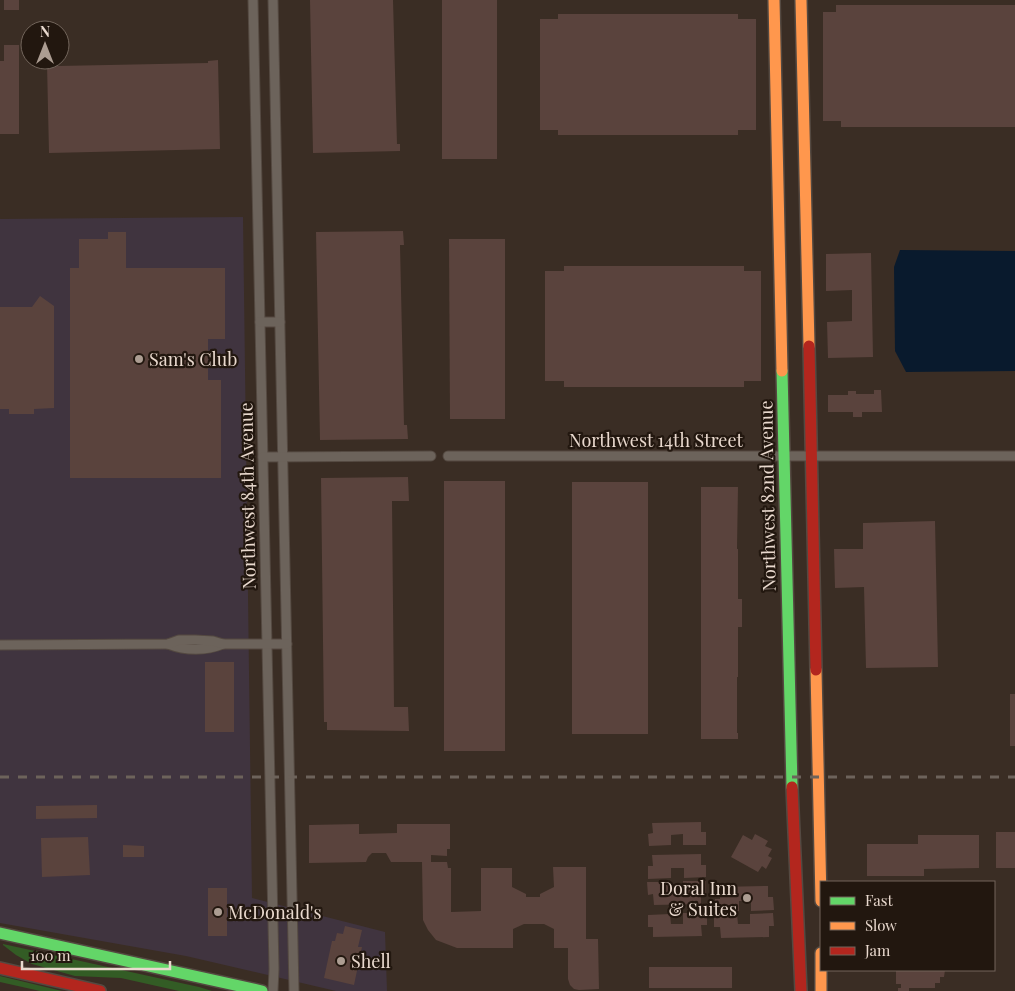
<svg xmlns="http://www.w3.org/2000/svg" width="1015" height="991" font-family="'Playfair Display',serif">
<rect width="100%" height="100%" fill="#3a2d24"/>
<path fill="#40343f" d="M243,217L252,898L385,932L387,991H336L186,956L0,923V219Z"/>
<g fill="#335c25">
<path d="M3,944L199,987L212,991H179L121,978L75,976L32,964L16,955L3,945Z"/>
<path d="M0,976L62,991H40L0,982Z"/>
</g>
<path fill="#091a2d" d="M900,250L1015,251V371L906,372L895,351L894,267Z"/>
<g fill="#5a433d">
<rect x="4" y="0" width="15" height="10"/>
<path d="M310,0H393L397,144H400V151L313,153Z"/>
<rect x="442" y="0" width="55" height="159"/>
<path d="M836,5H1015V127H841V121H823V12H836Z"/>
<path d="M558,14H738V19H756V130H738V135H558V130H540V19H558Z"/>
<path d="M4,45H19V134H0V61H4Z"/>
<path d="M218,60L220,149L49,153L47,64H58V66L208,63V61Z"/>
<path d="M403,231L404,245H400L404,425H407L408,439L320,440L316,232Z"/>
<path d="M108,232H126V268H225V339H208V380H221V478H70V268H79V239H108Z"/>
<path d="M449,239H505V419H450Z"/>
<path d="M871,253L873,357L828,358L827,322L852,321V290L826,291V254Z"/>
<path d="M564,266H744V271H761V381H744V387H564V381H545V271H564Z"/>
<path d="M40,296L54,306V408L34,409V414H9V409H0V307H32Z"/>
<path d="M874,390H881L882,412H862V417H853V412H828V395H848V391H856V394H874Z"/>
<path d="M408,477L409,501H392L394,707H408L409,731L327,730V722H324L321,478Z"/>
<rect x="444" y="481" width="61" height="270"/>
<rect x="572" y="482" width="76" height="252"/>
<path d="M701,487H738L737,549H738V599H742V627H738V677H737V733H738V739H701Z"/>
<path d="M935,521L938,667L866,668L864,587L835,588L834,549H863V523Z"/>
<rect x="205" y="662" width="29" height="70"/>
<rect x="1010" y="694" width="5" height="52"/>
<path d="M97,805V818L36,819V806Z"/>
<path d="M701,822V832H706V845H683V834L671,835V845L649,846L648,834L653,833L652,823Z"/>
<path d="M359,824V834L397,833V824H450V849H447V856L431,855V862H447L448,868H451V912L481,911V868H512V887L526,894V897H540V894L554,887L553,867H586V939H598L599,989L579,990L574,989L570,985L568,979V948H554V929L544,924H524L513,929V948H457L436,940L428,930L423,920L422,862H391L386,853H372L368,857L366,862L309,863V825Z"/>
<rect x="996" y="832" width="19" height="36"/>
<path d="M755,834L768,841L765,846L772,849L768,856L772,858L766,869L762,866L758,872L731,857L743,835L752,840Z"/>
<path d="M918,835H979V868L924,869V876H867V844H918Z"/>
<path d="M88,837L90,875L42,877L41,838Z"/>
<path d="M123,845L144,846V857H123Z"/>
<path d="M701,854V865H706V877L684,878V868H671V878L648,879V866H653L652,855Z"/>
<path d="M683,881H706V893H701V904L654,905L653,894L648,895L647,882H670V892H683Z"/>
<path d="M768,886V897H773L774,910L751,911V901H739V911H715V899H720L719,887Z"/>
<rect x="208" y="888" width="19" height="48"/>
<path d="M683,913H707V925H701L702,936L653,937V927H648V915L670,914L671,924H683Z"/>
<path d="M773,913L774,926H769V937L721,938L720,927H714V915L737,914L738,924H750V914Z"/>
<path d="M345,926L362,930L358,947H362L354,985L324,978L332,941H335L337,933L343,934Z"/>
<rect x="649" y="967" width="83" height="21"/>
<path d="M896,970H945L944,977H940V983H935V988H909V991H898V988H901V984H896Z"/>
</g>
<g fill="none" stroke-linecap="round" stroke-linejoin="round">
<defs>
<g id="street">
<path d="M253,0L274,969L273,991"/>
<path d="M273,0L294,991"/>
<path d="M260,322H280"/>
<path d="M448,456H1015"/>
<path d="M263,457L431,456"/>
<path d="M168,644C186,651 206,651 223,644"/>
<path d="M0,645L168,644L179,640H195L213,641L223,644H287"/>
</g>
<g id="fast">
<path d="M782,371L792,787"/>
<path d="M0,933L262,991"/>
</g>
<g id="slow">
<path d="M774,0L782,371"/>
<path d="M801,0L809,346"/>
<path d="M816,670L821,901"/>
<path d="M821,953V991"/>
</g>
<g id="jam">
<path d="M809,346L816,670"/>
<path d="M792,787L801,991"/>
<path d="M0,968L100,991"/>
</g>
</defs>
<use href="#street" stroke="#544941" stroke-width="11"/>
<use href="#fast" stroke="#544941" stroke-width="14"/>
<use href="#slow" stroke="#544941" stroke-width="14"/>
<use href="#jam" stroke="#544941" stroke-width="14"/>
<use href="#street" stroke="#6c635b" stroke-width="9"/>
<use href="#fast" stroke="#63d668" stroke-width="11"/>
<use href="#slow" stroke="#ff974d" stroke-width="11"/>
<use href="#jam" stroke="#b3261e" stroke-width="11"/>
<path stroke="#6d635b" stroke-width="3" stroke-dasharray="9 9" stroke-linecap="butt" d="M0,777H1015"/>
</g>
<g fill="#ac9d92" stroke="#22170f" stroke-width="2">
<circle cx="139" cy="359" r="5"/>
<circle cx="747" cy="898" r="5"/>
<circle cx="218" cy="912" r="5"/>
<circle cx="341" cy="961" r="5"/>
</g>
<g text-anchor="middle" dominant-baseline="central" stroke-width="4.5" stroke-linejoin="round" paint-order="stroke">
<g font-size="18" fill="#e9d9ce" stroke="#22170f" text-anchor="start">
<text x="149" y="359">Sam's Club</text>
<text x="737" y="888" text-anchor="end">Doral Inn<tspan x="737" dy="21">&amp; Suites</tspan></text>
<text x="228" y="912">McDonald's</text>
<text x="351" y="961">Shell</text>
</g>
<g font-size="18" fill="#e9d9ce" stroke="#22170f">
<text x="656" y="440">Northwest 14th Street</text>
<text transform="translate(247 496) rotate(-91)">Northwest 84th Avenue</text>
<text transform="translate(767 496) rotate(-91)">Northwest 82nd Avenue</text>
</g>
</g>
<rect x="820" y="881" width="175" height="90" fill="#22170f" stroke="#72655b"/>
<rect x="830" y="897" width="25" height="8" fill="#63d668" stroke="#72655b"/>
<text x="865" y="906" font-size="15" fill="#e9d9ce">Fast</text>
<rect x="830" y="922" width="25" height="8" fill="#ff974d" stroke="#72655b"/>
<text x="865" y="931" font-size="15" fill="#e9d9ce">Slow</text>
<rect x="830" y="947" width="25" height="8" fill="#b3261e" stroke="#72655b"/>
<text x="865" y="956" font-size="15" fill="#e9d9ce">Jam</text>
<g transform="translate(45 45)"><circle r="24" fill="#22170f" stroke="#72655b"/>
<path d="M0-4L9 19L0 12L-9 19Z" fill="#ac9d92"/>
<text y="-8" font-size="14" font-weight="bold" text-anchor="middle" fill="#e9d9ce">N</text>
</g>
<path d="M22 961v8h148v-8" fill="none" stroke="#e9d9ce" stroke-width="2.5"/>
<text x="30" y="961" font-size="15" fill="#e9d9ce" stroke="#22170f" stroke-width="4" paint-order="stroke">100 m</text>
</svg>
